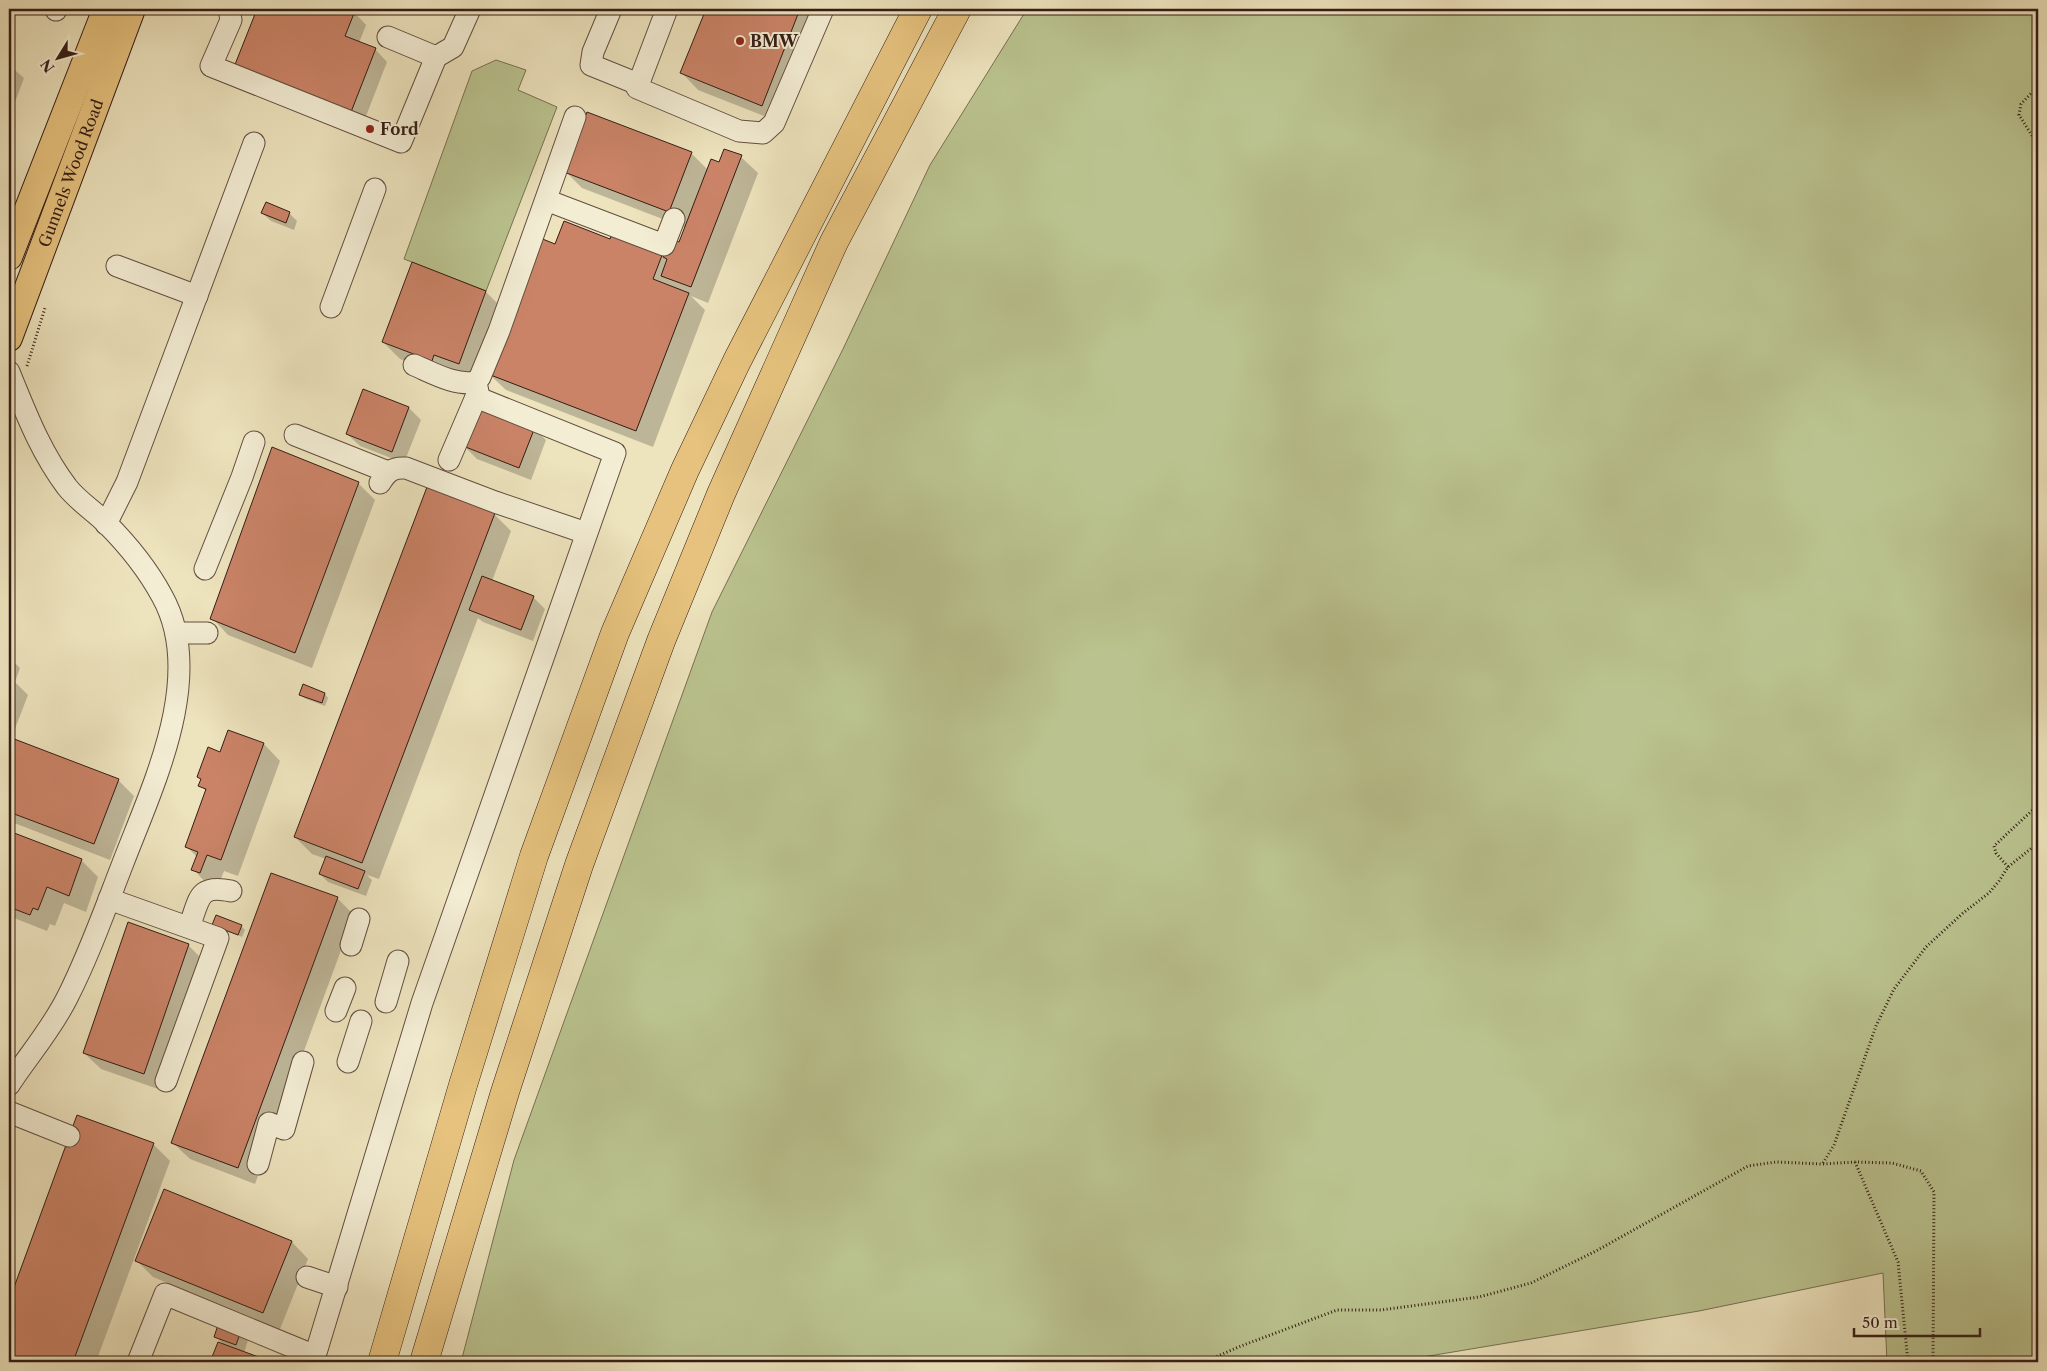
<svg xmlns="http://www.w3.org/2000/svg" width="2047" height="1371" font-family="'Libre Caslon Text',serif">
<rect width="100%" height="100%" fill="#ede3bd"/>
<filter id="stains"><feTurbulence type="fractalNoise" baseFrequency=".004" numOctaves="4"/><feColorMatrix values="0 0 0 0 .2 0 0 0 0 .09 0 0 0 0 .02 0 0 0 .5 -.17"/></filter>
<radialGradient id="worn" r=".72"><stop offset=".6" stop-color="#630" stop-opacity="0"/><stop offset="1" stop-color="#630" stop-opacity=".3"/></radialGradient>
<g fill="#bac38f" stroke="#777052">
<path d="M1027,9H2038V1362H1887L1883,1273L1699,1311L1393,1362H461L514,1160L712,612L843,349L930,165Z"/>
<path d="M496,60L526,70L518,90L557,107L486,291L404,259L472,71Z"/>
</g>
<g fill="#0003">
<path d="M252,9H345L354,12L366,25L359,43L375,49L387,62L363,124Z"/>
<path d="M707,9H823L779,122L698,90L682,73Z"/>
<path d="M9,65L24,78L9,118Z"/>
<path d="M691,153L708,170L741,157L758,173L708,303L691,296L705,310L653,447L506,390L489,374L610,240L679,244L686,228L582,188L566,172Z"/>
<path d="M262,213H289L297,221L294,230L271,221Z"/>
<path d="M413,264L486,292L502,308L475,380L448,377L400,359L383,342Z"/>
<path d="M409,408L421,420L404,463L360,446L347,434Z"/>
<path d="M534,428L546,440L531,480L477,459L464,446Z"/>
<path d="M358,483L375,500L312,668L228,635L212,618Z"/>
<path d="M428,489L494,514L511,531L492,581L533,597L545,609L533,641L483,622L478,618L379,879L367,875L372,880L366,896L328,882L320,874L326,859L312,854L295,837Z"/>
<path d="M9,657L20,668L15,682L28,695L11,739L118,780L134,796L110,860L9,821Z"/>
<path d="M304,686L325,694L328,698L325,706L304,698L301,694Z"/>
<path d="M229,731L264,744L280,761L238,876L224,871L217,889L209,886L193,869L197,857L186,846L207,792L200,785L202,780L198,776L221,753Z"/>
<path d="M9,833L82,861L98,877L86,912L64,903L55,926L50,924L47,931L9,916Z"/>
<path d="M337,898L354,915L255,1184L190,1159L173,1143Z"/>
<path d="M241,926L245,930L242,937L218,928Z"/>
<path d="M188,945L205,962L161,1090L101,1069L84,1053Z"/>
<path d="M78,1116L153,1144L170,1161L96,1362H9V1304Z"/>
<path d="M164,1191L292,1242L308,1259L280,1329L153,1277L136,1260Z"/>
<path d="M240,1332L248,1340L244,1353L269,1362H212L219,1343L224,1345L215,1336Z"/>
</g>
<g fill="#ca8367" stroke="#341d15">
<path d="M257,9H349L355,11L345,36L376,48L351,112L234,67Z"/>
<path d="M706,9H800L762,106L680,73Z"/>
<path d="M587,112L692,152L669,212L564,172Z"/>
<path d="M724,149L742,155L691,287L661,276L667,259L663,257L670,239L679,242L711,159L719,162Z"/>
<path d="M266,202L290,212L286,223L261,213Z"/>
<path d="M564,221L610,239L613,231L664,250L653,279L689,293L636,431L488,374L540,238L555,244Z"/>
<path d="M412,262L486,291L459,364L434,355L432,361L382,342Z"/>
<path d="M363,389L409,407L392,452L346,434Z"/>
<path d="M478,405L535,427L519,468L463,446Z"/>
<path d="M272,447L359,482L295,653L210,619Z"/>
<path d="M427,487L495,513L362,863L294,837Z"/>
<path d="M482,576L534,596L521,630L469,610Z"/>
<path d="M303,684L325,693L322,703L299,695Z"/>
<path d="M228,730L264,743L221,860L207,855L200,873L191,870L198,852L185,847L206,789L198,786L201,779L197,777L208,747L220,752Z"/>
<path d="M9,737L119,779L94,844L9,812Z"/>
<path d="M9,831L82,859L69,896L47,887L38,910L33,908L30,915L9,907Z"/>
<path d="M326,856L365,871L358,889L319,874Z"/>
<path d="M271,873L338,897L238,1168L171,1143Z"/>
<path d="M216,915L242,925L238,935L212,925Z"/>
<path d="M128,922L189,944L144,1074L83,1053Z"/>
<path d="M77,1115L154,1143L73,1362H9V1301Z"/>
<path d="M164,1189L292,1241L263,1313L135,1261Z"/>
<path d="M219,1322L241,1331L236,1345L214,1337Z"/>
<path d="M218,1342L272,1362H210Z"/>
<path d="M161,1356L178,1362H159Z"/>
</g>
<g fill="none" stroke-linecap="round" stroke-linejoin="round">
<defs>
<g id="minor">
<path d="M229,9L231,20L211,66L401,142L436,57"/>
<path d="M611,9L593,52L591,65L638,84"/>
<path d="M667,9L637,88L739,131L763,133L774,123L823,9"/>
<path d="M56,10V9"/>
<path d="M388,37L436,57L453,47L470,9"/>
<path d="M546,200L664,245L674,219"/>
<path d="M117,266L197,296"/>
<path d="M331,307L375,189"/>
<path d="M414,365C433,373 455,386 476,382"/>
<path d="M9,372C26,413 40,451 67,487C78,501 94,511 106,523C127,544 148,570 162,596C207,676 152,787 123,863C105,909 89,955 67,998C51,1030 28,1056 9,1085"/>
<path d="M295,435L388,472"/>
<path d="M449,460L476,397L478,392L476,382L480,377L499,331L575,117"/>
<path d="M380,483C387,472 392,467 406,468L495,502L586,533"/>
<path d="M106,524L127,482L254,143"/>
<path d="M205,569L242,477L254,442"/>
<path d="M176,633H207"/>
<path d="M109,899L218,938L166,1081"/>
<path d="M189,927C200,899 197,884 231,891"/>
<path d="M351,945L359,919"/>
<path d="M386,1002L398,961"/>
<path d="M336,1011L345,988"/>
<path d="M348,1062L361,1021"/>
<path d="M9,1112L69,1136"/>
<path d="M258,1164L269,1123L284,1129L303,1062"/>
<path d="M307,1277L337,1287"/>
<path d="M315,1356L422,1003L615,453L476,397"/>
<path d="M138,1362L165,1294L315,1356L313,1362"/>
</g>
<g id="major">
<path d="M9,257L106,9"/>
<path id="s1" d="M9,338L132,9"/>
</g>
<g id="highway">
<path d="M382,1362L463,1085L534,856L615,633L685,470L737,361L918,9"/>
<path d="M424,1362L505,1092L579,865L661,641L721,494L834,242L957,9"/>
</g>
</defs>
<use href="#minor" stroke="#624e3f" stroke-width="23"/>
<use href="#major" stroke="#341d15" stroke-width="28"/>
<use href="#highway" stroke="#341d15" stroke-width="29"/>
<g stroke="#341d15" stroke-width="3" stroke-dasharray="1 2.5" stroke-linecap="butt">
<path d="M2038,86L2021,104L2019,115L2038,145"/>
<path d="M27,366L45,308"/>
<path d="M2008,867L1996,853L1994,846L2038,805"/>
<path d="M1855,1162L1898,1262L1908,1362"/>
<path d="M1823,1163L1834,1145L1876,1026L1894,989L1926,947L1963,913L1989,893L1999,881L2008,867L2038,843"/>
<path d="M1204,1362L1241,1346L1337,1310H1381L1479,1297L1531,1283L1596,1251L1748,1166L1776,1162L1822,1164L1855,1162L1892,1163L1921,1171L1934,1192L1933,1362"/>
</g>
<use href="#minor" stroke="#f3edd4" stroke-width="21"/>
<use href="#major" stroke="#e6c27e" stroke-width="26"/>
<use href="#highway" stroke="#e6c27e" stroke-width="28"/>
</g>
<g fill="#8f2418" stroke="#f3edd4" stroke-width="2">
<circle cx="740" cy="41" r="5"/>
<circle cx="370" cy="129" r="5"/>
</g>
<g text-anchor="middle" dominant-baseline="central" stroke-width="4" stroke-linejoin="round" paint-order="stroke">
<g font-size="16" font-weight="bold" fill="#341d15" stroke="#f3edd4" text-anchor="start">
<text x="750" y="41">BMW</text>
<text x="380" y="129">Ford</text>
</g>
<g font-size="16" fill="#341d15" stroke="#f3edd4">
<text stroke="none"><textPath href="#s1" startOffset="176">Gunnels Wood Road</textPath></text>
</g>
</g>
<rect width="2047" height="1371" fill="none" stroke="#ede3bd" stroke-width="30"/>
<rect x="10" y="10" width="2027" height="1351" fill="none" stroke="#341d15" stroke-width="2.5"/>
<rect x="15" y="15" width="2017" height="1341" fill="none" stroke="#341d15"/>
<g transform="translate(58 58) rotate(233)" stroke="#f3edd4" stroke-width="4" paint-order="stroke">
<path d="M0-4L9 19L0 12L-9 19Z" fill="#341d15"/>
<text y="-8" font-size="14" font-weight="bold" text-anchor="middle" fill="#341d15">N</text>
</g>
<path d="M1854 1328v8h126v-8" fill="none" stroke="#341d15" stroke-width="2.5"/>
<text x="1862" y="1328" font-size="15" fill="#341d15" stroke="#f3edd4" stroke-width="4" paint-order="stroke">50 m</text>
<rect width="100%" height="100%" filter="url(#stains)"/>
<rect width="100%" height="100%" fill="url(#worn)"/>
</svg>
